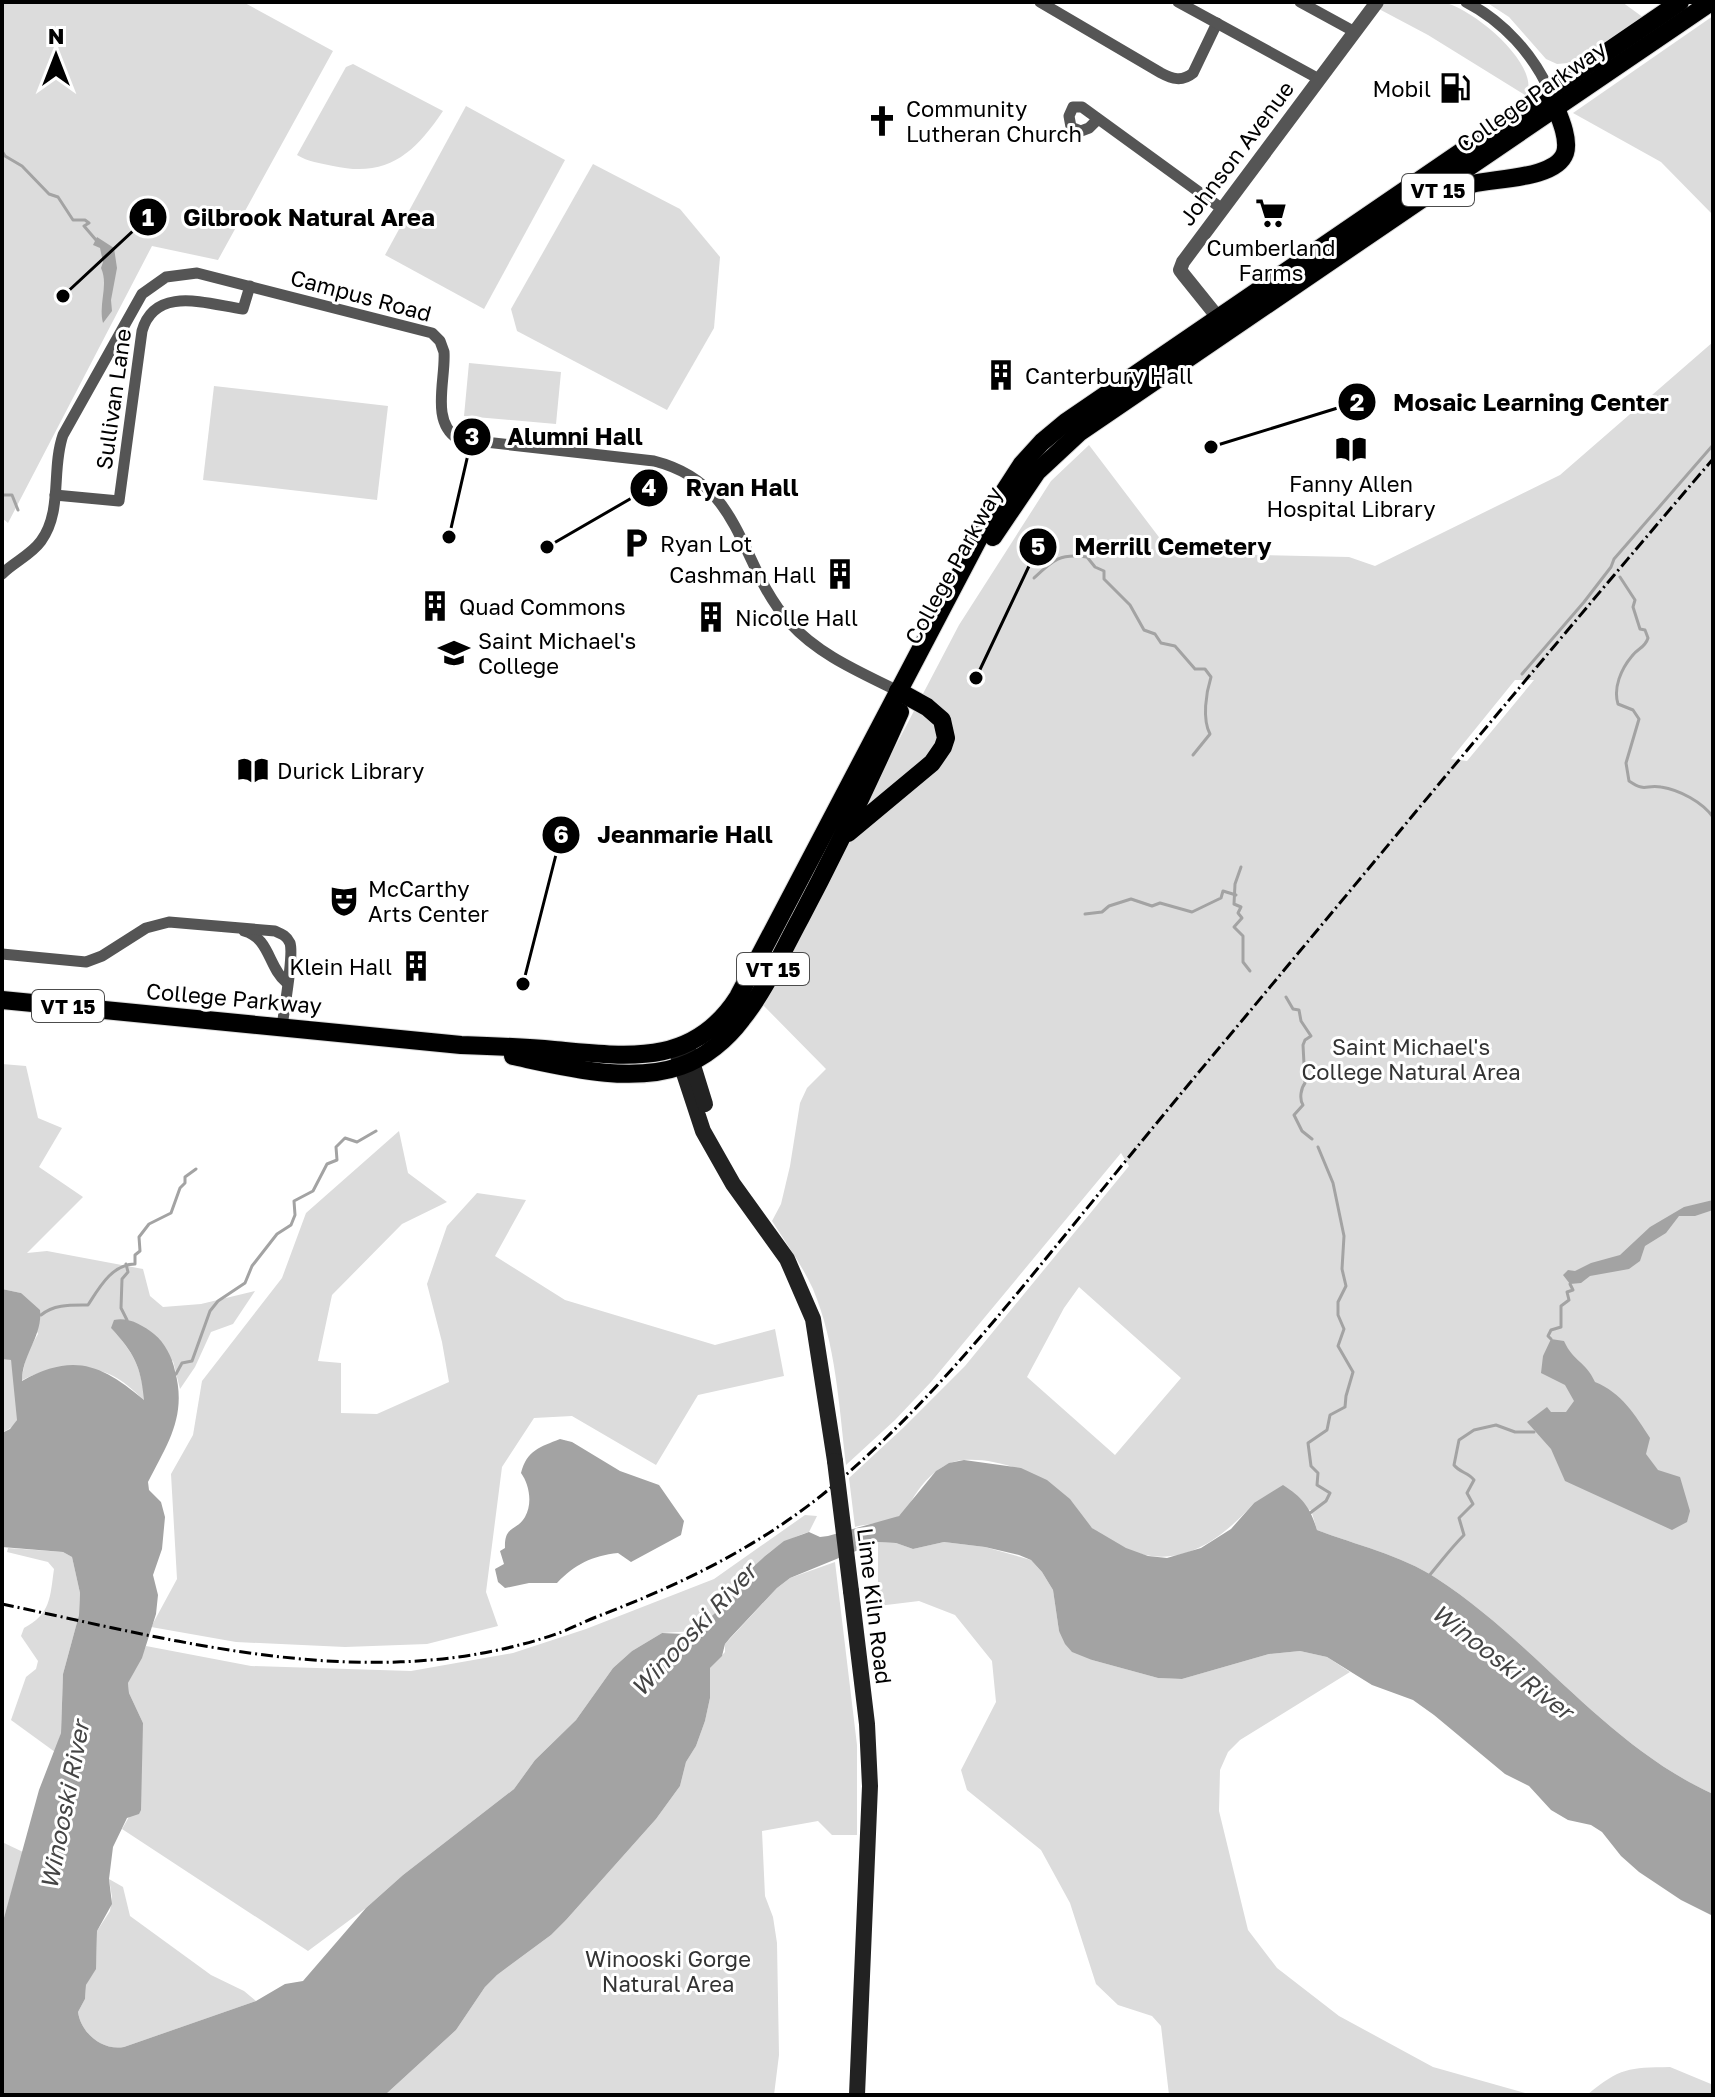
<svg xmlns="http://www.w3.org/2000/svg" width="1715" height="2097" font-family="'Golos Text',sans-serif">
<rect width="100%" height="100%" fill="#fff"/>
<g fill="#dcdcdc" fill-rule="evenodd">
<path d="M2,2H243L333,51L218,260L152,246L8,523L2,518Z"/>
<path d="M1386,2C1404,2 1424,0 1442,2C1471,7 1535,60 1528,91L1525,95L1428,35L1379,9Z"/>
<path d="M1486,2H1622L1644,18L1580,62L1557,64L1546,59L1509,17Z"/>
<path d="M1713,16V215L1661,162L1573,113Z"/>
<path d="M353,64L443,111C414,154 387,178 333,166C320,163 308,162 297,155L346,67Z"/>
<path d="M466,106L565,160L484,309L385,255Z"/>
<path d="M593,164L680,209L720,257L714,328L667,410L517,331L511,309Z"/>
<path d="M1713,342V1794C1605,1745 1534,1641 1436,1578C1401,1555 1356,1545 1317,1530L1311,1510L1254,1503C1205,1558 1155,1578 1092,1528C1082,1520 1078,1507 1069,1499C1044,1475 998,1457 963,1460C941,1462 923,1481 912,1500C909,1506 907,1510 902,1514C890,1523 870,1523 855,1527L849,1478L903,1428L965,1366L1129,1166L1121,1153L931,1382L895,1420L846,1465C839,1406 836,1344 813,1289C802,1265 786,1243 772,1221L781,1204L790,1166L800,1103L807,1088L826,1069L761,1003L959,625L1051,481L1089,445L1171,553L1349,557L1375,566L1560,475ZM1515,680H1534L1467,761L1451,759ZM1079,1287L1181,1378L1115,1455L1027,1377L1064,1308Z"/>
<path d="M469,363L561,372L556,424L464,416Z"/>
<path d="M214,386L388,406L377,500L203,480Z"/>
<path d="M2,1064L26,1066L38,1118L62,1128L39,1167L83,1197L27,1253L47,1251L143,1269L150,1296L163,1307L201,1304L255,1291L233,1324L211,1332L195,1367L180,1389L173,1361L111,1328C134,1353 141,1367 145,1401C115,1373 105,1367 64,1370C47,1371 36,1372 21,1381L27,1353L38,1334L21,1293L2,1289Z"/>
<path d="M399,1131L408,1173L447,1202L402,1224L332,1295L318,1361L341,1363V1413L377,1414L449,1382L442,1342L427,1284L447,1226L477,1193L526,1200L495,1256L565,1300L715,1345L775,1329L784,1376L698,1395L656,1465L572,1416L534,1418L502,1467L486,1592L498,1626L427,1644L345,1647L236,1642L151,1627L177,1579L171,1474L193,1435L202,1381L282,1278L306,1213Z"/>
<path d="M5,1358L11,1360C14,1371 20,1410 17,1420C15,1426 7,1430 2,1433V1359Z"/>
<path d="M805,1515L817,1516L809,1532C789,1538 769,1550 755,1566C751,1570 749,1577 745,1582C730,1600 712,1616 695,1631L662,1633L632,1651L613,1668L576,1720L535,1760L514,1789L403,1875L366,1908L308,1951L122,1829L130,1815L143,1723L129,1693L128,1683L146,1646L251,1666L411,1671L513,1653L586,1629L714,1579Z"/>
<path d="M878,1542L896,1543L913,1549L944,1542L985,1547L1031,1560L1042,1572L1053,1590L1059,1631L1092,1660L1158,1678L1182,1679L1269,1654L1300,1651L1327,1657L1350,1672L1240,1740L1228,1752L1220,1770L1219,1811L1248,1930L1277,1968L1339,2016L1433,2067L1532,2095H1169L1161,2026L1152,2016L1118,2005L1096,1984L1070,1903L1041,1850L967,1790L961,1770L996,1702L992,1661L955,1615L919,1601L878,1606Z"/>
<path d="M8,1548L63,1552L72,1557L80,1593L79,1615L63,1674L61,1733L55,1752L11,1720L26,1677L36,1669L38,1661L21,1636L24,1628C51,1614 50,1597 54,1569L48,1562L7,1552Z"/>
<path d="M835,1562L857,1745V1835H832L818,1821L762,1831L765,1896L773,1917L777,1943L779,2055L774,2095H385L456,2030L485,1987L497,1975L551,1935L566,1920L656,1819L680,1786L686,1762L696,1746L705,1721L710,1698V1668L725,1652V1644L777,1588L790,1578Z"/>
<path d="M2,1842L23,1852L2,1925Z"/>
<path d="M109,1879L123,1887L130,1916L211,1975L244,1991L256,2001L124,2047C102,2051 81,2033 78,2012L85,1999L86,1985L96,1964L97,1931L110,1911L112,1897Z"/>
<path d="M1670,2067L1711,2084L1713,2095H1587C1621,2067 1628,2068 1670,2067Z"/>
</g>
<g fill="#a3a3a3">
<path d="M97,237L114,248L117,268L111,300L112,311L103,323C98,304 109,285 101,268L103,262L100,248L93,245Z"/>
<path d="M1713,1200V1210L1695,1216H1679L1666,1233L1645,1246L1640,1261L1629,1269L1590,1276L1581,1283L1570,1284L1563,1275L1568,1270L1575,1271L1591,1263L1620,1255L1650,1227L1684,1207Z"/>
<path d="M2,1289L21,1293L40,1310C43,1336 22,1354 22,1381C74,1352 102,1365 144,1400C141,1366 134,1353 111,1328L114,1320C129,1317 142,1325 154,1334C165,1343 172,1357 175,1371C187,1416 168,1443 148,1482L149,1490L161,1502L165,1517L162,1549L153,1575L158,1595L156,1614L142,1658L128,1683L129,1693L143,1723L141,1810L139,1814L127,1818L113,1847L109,1879L112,1904L97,1931L96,1969L86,1985L85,1999L78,2012C81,2033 102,2051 124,2047L256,2001L285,1984L303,1981L366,1908L403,1875L514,1789L535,1760L576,1720L613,1668L632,1651L662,1633L685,1634L695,1631L724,1605L745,1582L753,1567L765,1556L784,1541L809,1532L820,1537L828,1536L899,1516L936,1471L949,1463L964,1460L1021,1468L1047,1480L1070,1499L1092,1528L1126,1548L1148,1556L1167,1558L1201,1548L1231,1529L1254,1503L1283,1485C1303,1498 1310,1507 1317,1530C1356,1545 1401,1555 1436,1578C1534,1641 1605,1745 1713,1794V1916L1681,1900L1639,1872L1621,1856L1602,1832L1591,1825L1568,1820L1551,1810L1529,1786L1505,1774L1434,1715L1413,1700L1372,1685L1327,1657L1300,1651L1269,1654L1182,1679L1158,1678L1092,1660L1072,1652L1065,1644L1059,1631L1053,1590L1042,1572L1031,1560L1019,1555L985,1547L944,1542L913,1549L896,1543L878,1542L790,1578L777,1588L730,1638L725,1644L722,1656L710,1668V1698L705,1721L696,1746L686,1762L680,1786L656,1819L566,1920L551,1935L497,1975L485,1987L456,2030L385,2095H4L2,1925L39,1790L61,1733L63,1674L79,1615L80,1593L72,1557L63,1552L2,1547V1433L10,1429L17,1420L11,1360L2,1359Z"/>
<path d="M1551,1339L1564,1341C1574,1363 1585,1360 1595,1382C1621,1392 1636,1416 1650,1438L1646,1454L1658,1470L1680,1477L1690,1511L1687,1522L1672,1530L1565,1481L1551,1449L1527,1422L1547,1407L1551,1412H1566L1574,1401L1565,1385L1541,1373L1543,1356Z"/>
<path d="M560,1439L572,1442L620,1471L659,1485L684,1521L681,1535L631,1562L618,1553C592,1556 575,1564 557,1583H529L505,1588L498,1582L495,1569L504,1564L500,1551L505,1548C504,1525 517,1531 525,1517C533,1503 529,1484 521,1473C527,1450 540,1447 560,1439Z"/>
</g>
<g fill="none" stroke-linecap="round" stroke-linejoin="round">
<g stroke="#a3a3a3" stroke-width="3">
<path d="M2,151L5,156L22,166L49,194L58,197L73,220H85L89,223L84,226L96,240"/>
<path d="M2,495H12L18,510"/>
<path d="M1620,577L1635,600L1633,607L1640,629L1645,630L1648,638C1645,648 1638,648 1632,656C1621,669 1613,688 1618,704L1633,710L1639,719L1626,763L1629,781C1647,793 1645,784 1661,787C1680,790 1702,802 1713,817"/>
<path d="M1034,578C1053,560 1060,553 1087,557L1095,567L1104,571V579L1130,605L1144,630L1155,634L1161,643L1175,646L1195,669H1205L1211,677C1206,693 1202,719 1210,734L1193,755"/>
<path d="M1522,674L1584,602L1611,567L1614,559L1713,445"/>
<path d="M1241,867L1235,884L1234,904L1241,907L1238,913L1242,918L1234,927L1243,936V962L1250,971"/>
<path d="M1085,914L1102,912L1109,906L1131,899L1152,906L1160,903L1192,912L1221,898L1223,891L1236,895"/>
<path d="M1286,997L1293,1009L1299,1010L1301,1021L1311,1036L1305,1040L1303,1045L1305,1083C1301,1088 1299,1099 1303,1105L1294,1115L1302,1131L1312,1139"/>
<path d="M126,1264L128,1272L122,1279L121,1308L127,1320"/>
<path d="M41,1315C54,1304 71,1305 88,1305C99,1288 112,1264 135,1264V1255L140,1251L139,1237L149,1224L171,1213L180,1188L185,1183V1177L196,1169"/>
<path d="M1551,1339L1548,1336L1551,1330L1561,1327V1306L1569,1300L1567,1292L1573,1290L1570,1284"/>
<path d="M176,1374L182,1363L192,1361L210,1311L218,1301L245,1283L252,1266L277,1234L291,1225L295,1215L294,1201L313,1191L327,1164L337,1160L336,1147L345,1138L357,1142L376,1131"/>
<path d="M1310,1513L1326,1501L1330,1493L1317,1485L1318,1473L1311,1466L1308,1443L1327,1430L1330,1415L1345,1407L1346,1396L1353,1372L1338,1346L1344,1329L1338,1315V1302L1346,1286L1342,1269L1344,1236L1333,1183L1318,1147"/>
<path d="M1428,1577C1440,1563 1450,1549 1464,1535L1459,1518L1473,1504L1467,1493L1474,1480C1468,1472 1460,1473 1454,1465L1459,1440L1474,1430L1496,1425L1515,1432H1534"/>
</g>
<defs>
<g id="primary">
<path d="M1442,194C1452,191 1462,186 1472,184C1496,178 1556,179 1565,153C1570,137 1557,112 1552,98"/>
<path d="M993,537L1037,472L1080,432L1711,2"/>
<path d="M848,833L932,763L943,747L946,738L942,720L927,707L898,691"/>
<path d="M2,1000L461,1045C492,1046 523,1047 554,1050C626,1056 693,1068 738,997L1000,498L1022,464L1042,442L1066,422L1680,2"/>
<path d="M513,1056C565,1067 630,1084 681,1066C705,1058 727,1039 742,1019C766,989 782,952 800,919C836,851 869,782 900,712"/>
</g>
</defs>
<use href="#primary" stroke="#dbdbdb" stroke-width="20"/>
<g stroke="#555" stroke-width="11">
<path d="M1040,2L1161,73C1172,79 1182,82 1193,73L1217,23"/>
<path d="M1178,2L1319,79"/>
<path d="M1300,2L1355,32"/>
<path d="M1466,2C1503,21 1533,54 1550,92"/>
<path d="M1098,119L1089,128L1081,131L1071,127L1069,116L1073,107H1082L1221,208"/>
<path d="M55,495L119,501L142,331C155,285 207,304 243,309L250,286"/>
<path d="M2,574C14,562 31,555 41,541C63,511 51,469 63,435L142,294L166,277L197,273L432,333L440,341L444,352C446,379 430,422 458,439L654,461C745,484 738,566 790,623C819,655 860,672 898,691"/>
<path d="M244,931C270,938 268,967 286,982"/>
<path d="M2,954L86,962L102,956L146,928L169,922L275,931C282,934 287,936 290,943C294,955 284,1010 282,1027"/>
</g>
<path stroke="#555" stroke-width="14" d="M1224,325L1183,274L1180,270L1183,262L1377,2"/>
<g stroke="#222" stroke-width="16">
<path d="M676,1049L703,1131L733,1184L787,1259L813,1319L835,1461"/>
<path d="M688,1049L705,1104"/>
<path d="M851,1591L867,1724L870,1786L857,2095"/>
</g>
<use href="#primary" stroke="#000" stroke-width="18"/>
<path stroke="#000" stroke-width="3" stroke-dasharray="12 4 2 4" stroke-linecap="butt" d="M2,1604C178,1641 365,1694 544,1638C562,1633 579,1624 596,1617C677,1586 753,1550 822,1495C909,1424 981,1338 1052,1251C1111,1179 1170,1106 1230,1035C1391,842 1550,649 1713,459"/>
<path stroke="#222" stroke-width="16" d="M835,1461L851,1591"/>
</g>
<defs>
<symbol id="fuel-bare" viewBox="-9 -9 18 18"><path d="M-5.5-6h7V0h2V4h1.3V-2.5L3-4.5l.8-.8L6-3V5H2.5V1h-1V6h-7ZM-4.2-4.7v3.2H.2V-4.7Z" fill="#000" stroke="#fff" stroke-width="2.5" paint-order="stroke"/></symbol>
<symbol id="church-bare" viewBox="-9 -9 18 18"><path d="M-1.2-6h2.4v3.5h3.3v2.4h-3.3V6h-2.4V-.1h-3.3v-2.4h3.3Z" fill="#000" stroke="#fff" stroke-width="2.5" paint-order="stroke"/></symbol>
<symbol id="supermarket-bare" viewBox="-9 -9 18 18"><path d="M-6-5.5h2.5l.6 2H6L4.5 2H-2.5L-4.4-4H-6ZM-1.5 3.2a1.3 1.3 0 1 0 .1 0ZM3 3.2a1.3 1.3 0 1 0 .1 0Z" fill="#000" stroke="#fff" stroke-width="2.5" paint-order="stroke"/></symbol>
<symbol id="building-bare" viewBox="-9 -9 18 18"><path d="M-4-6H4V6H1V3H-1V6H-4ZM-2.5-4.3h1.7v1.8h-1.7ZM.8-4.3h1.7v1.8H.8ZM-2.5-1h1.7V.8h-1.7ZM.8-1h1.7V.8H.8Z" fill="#000" stroke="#fff" stroke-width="2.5" paint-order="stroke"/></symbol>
<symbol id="library-bare" viewBox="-9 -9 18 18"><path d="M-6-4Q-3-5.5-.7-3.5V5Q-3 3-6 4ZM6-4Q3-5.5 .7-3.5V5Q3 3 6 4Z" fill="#000" stroke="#fff" stroke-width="2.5" paint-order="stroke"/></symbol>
<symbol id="parking-bare" viewBox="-9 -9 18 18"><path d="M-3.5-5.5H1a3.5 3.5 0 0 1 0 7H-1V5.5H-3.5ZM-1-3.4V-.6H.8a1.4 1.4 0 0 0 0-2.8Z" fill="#000" stroke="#fff" stroke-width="2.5" paint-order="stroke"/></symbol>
<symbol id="university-bare" viewBox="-9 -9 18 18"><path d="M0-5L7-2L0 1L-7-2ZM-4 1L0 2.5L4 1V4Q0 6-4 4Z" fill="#000" stroke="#fff" stroke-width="2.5" paint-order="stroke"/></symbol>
<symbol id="theatre-bare" viewBox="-9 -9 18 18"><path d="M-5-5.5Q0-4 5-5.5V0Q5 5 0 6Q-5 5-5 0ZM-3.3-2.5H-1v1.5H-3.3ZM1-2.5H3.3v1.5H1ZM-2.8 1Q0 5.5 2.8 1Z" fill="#000" stroke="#fff" stroke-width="2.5" paint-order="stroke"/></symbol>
</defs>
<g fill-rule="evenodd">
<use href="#fuel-bare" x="1433" y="66" width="44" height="44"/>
<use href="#church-bare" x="860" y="99" width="44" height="44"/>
<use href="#supermarket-bare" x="1249" y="191" width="44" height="44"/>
<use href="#building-bare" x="979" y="353" width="44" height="44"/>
<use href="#library-bare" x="1329" y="427" width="44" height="44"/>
<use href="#parking-bare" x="614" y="521" width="44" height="44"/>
<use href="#building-bare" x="818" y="552" width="44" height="44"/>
<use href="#building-bare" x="413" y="584" width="44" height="44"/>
<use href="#building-bare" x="689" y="595" width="44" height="44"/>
<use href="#university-bare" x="432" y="631" width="44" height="44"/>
<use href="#library-bare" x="231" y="748" width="44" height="44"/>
<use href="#theatre-bare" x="322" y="879" width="44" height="44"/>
<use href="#building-bare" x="394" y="944" width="44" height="44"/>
</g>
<g text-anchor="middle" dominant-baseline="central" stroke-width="6" stroke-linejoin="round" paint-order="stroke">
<g fill="#fff" stroke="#4c4c4c" stroke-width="2">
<rect x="1402" y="174" width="72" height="32" rx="6"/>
<rect x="737" y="953" width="72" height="32" rx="6"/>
<rect x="32" y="990" width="72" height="32" rx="6"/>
</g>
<g font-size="20" font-weight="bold" fill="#000">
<text x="1438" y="190">VT 15</text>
<text x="773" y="969">VT 15</text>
<text x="68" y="1006">VT 15</text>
</g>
<g font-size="22" fill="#000" stroke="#fff" text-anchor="start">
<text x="1431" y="88" text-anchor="end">Mobil</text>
<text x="906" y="108">Community<tspan x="906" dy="25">Lutheran Church</tspan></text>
<text x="1271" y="247" text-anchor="middle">Cumberland<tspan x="1271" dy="25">Farms</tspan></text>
<text x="1025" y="375">Canterbury Hall</text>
<text x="1351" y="483" text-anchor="middle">Fanny Allen<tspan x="1351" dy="25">Hospital Library</tspan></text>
<text x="660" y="543">Ryan Lot</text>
<text x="816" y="574" text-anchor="end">Cashman Hall</text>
<text x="459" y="606">Quad Commons</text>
<text x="735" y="617">Nicolle Hall</text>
<text x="478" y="640">Saint Michael's<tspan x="478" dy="25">College</tspan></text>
<text x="277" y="770">Durick Library</text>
<text x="368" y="888">McCarthy<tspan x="368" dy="25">Arts Center</tspan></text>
<text x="392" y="966" text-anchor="end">Klein Hall</text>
</g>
<g font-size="22" fill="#000" stroke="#fff">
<text transform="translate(1531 96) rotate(-35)">College Parkway</text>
<text transform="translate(1236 153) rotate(-53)">Johnson Avenue</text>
<text transform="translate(361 295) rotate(15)">Campus Road</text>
<text transform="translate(113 399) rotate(-82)">Sullivan Lane</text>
<text transform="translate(953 565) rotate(-61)">College Parkway</text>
<text transform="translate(234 998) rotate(5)">College Parkway</text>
<text transform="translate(875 1606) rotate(83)">Lime Kiln Road</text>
</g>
<g font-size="22" fill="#333" stroke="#fff">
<text x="1411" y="1046">Saint Michael's<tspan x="1411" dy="25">College Natural Area</tspan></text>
<text x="668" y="1958">Winooski Gorge<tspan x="668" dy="25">Natural Area</tspan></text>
</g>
<g font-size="24" font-style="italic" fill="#444" stroke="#fff">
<text transform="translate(693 1629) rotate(-47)">Winooski River</text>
<text transform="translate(1503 1661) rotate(38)">Winooski River</text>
<text transform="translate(64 1805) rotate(-79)">Winooski River</text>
</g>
</g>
<path fill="none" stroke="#000" stroke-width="3" d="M63 296L148 217M1211 447L1357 402M449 537L472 437M547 547L649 488M976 678L1038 547M523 984L561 835"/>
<g fill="#000" stroke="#fff" stroke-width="3">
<circle cx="63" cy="296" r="8"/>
<circle cx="1211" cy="447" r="8"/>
<circle cx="449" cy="537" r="8"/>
<circle cx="547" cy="547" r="8"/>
<circle cx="976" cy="678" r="8"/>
<circle cx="523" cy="984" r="8"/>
<circle cx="148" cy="217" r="20"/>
<circle cx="1357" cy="402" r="20"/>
<circle cx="472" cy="437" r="20"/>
<circle cx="649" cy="488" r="20"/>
<circle cx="1038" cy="547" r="20"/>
<circle cx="561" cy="835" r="20"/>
</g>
<g font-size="24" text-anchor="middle" font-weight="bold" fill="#fff">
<text x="148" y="226">1</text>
<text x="1357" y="411">2</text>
<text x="472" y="445">3</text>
<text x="649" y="496">4</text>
<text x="1038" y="555">5</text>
<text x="561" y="843">6</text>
</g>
<g font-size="24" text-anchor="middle" font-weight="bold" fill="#000" stroke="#fff" stroke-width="6" stroke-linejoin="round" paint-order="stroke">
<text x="309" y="226">Gilbrook Natural Area</text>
<text x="1531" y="411">Mosaic Learning Center</text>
<text x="575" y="445">Alumni Hall</text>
<text x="742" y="496">Ryan Hall</text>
<text x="1173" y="555">Merrill Cemetery</text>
<text x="685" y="843">Jeanmarie Hall</text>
</g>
<rect width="1715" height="2097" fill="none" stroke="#000000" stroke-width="8"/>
<g transform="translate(56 56)" stroke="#ffffff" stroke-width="6" paint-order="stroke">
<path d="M0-6L14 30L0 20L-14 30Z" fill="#000000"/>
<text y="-12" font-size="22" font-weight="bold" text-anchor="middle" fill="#000000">N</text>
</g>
</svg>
